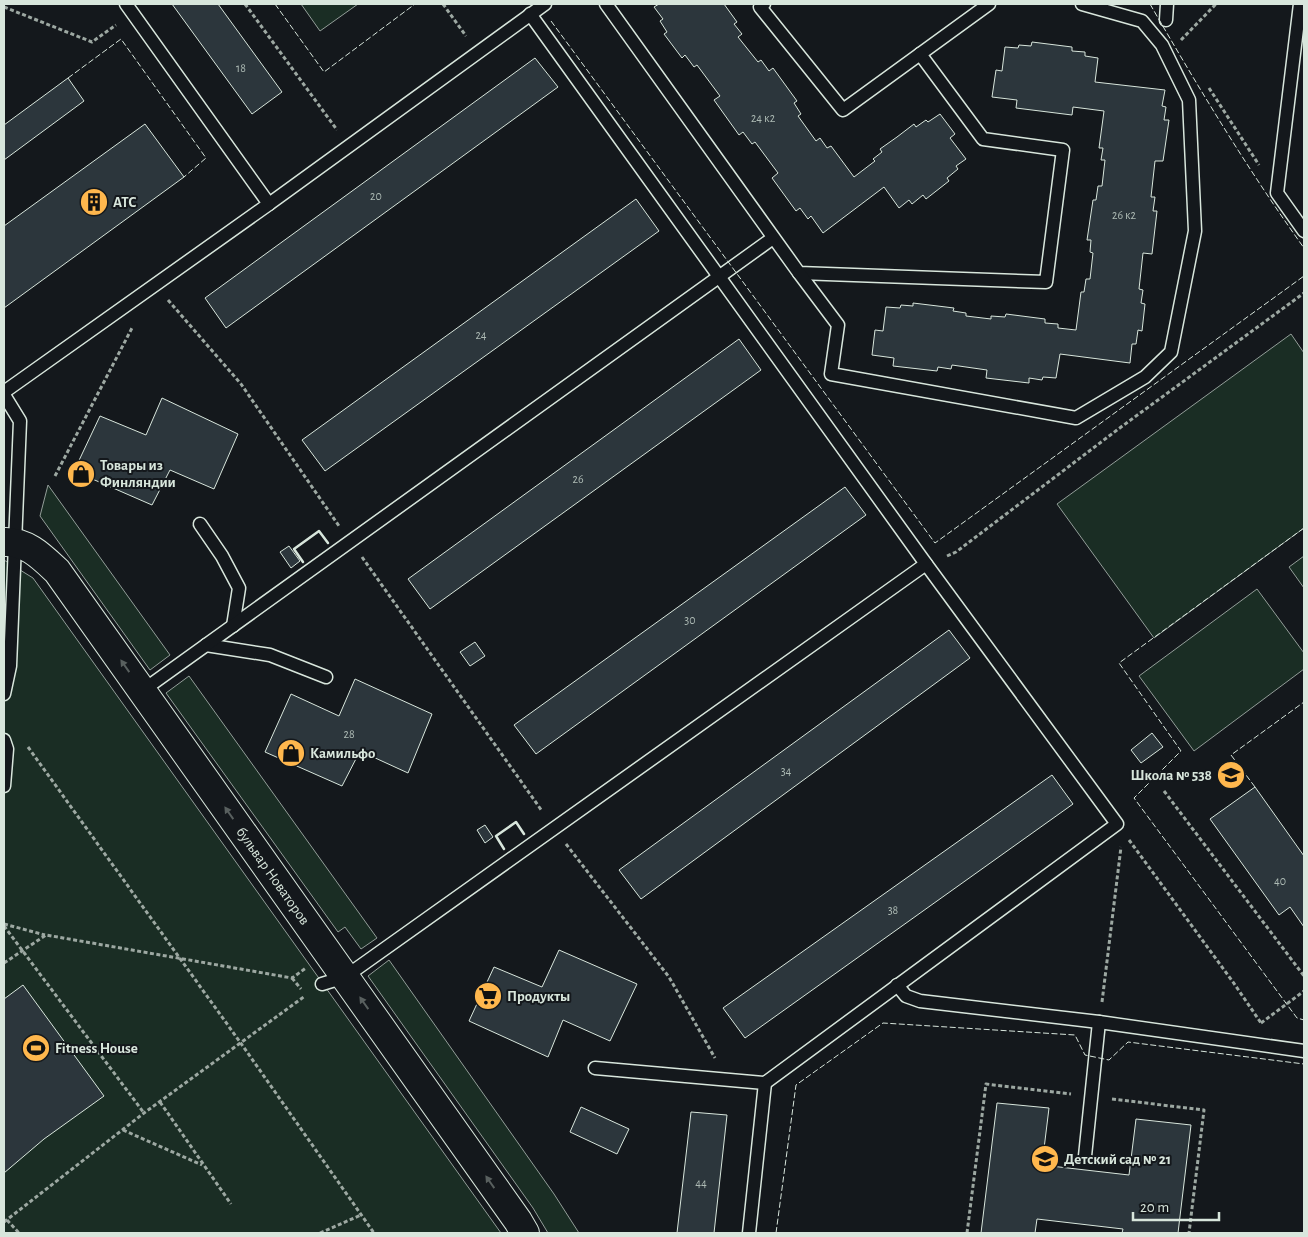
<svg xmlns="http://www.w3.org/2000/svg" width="1308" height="1237" font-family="'Alegreya Sans',sans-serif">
<rect width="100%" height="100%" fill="#14181c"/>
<g fill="#1a2d24" stroke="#939e99">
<path d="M301,4H358L320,31Z"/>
<path d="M1291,334L1304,353V528L1154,638L1057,504Z"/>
<path d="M48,485L170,655L150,670L40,516Z"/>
<path d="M1304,556V588L1289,567Z"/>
<path d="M4,560L33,578L501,1233H4Z"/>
<path d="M1257,589L1304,653V669L1194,751L1139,676Z"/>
<path d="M189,676L377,938L361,949L345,927L338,932L166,693Z"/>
<path d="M389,960L554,1194L579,1233H548L533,1208L368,976Z"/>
</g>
<g fill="#2c363c" stroke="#d8e6dc">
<path d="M172,4H218L282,92L252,114Z"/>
<path d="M659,4H724L737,22L734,24L742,34L738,37L758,62L761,60L769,71L773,68L797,101L794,103L801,114L798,116L816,141L820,138L827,148L831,146L854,177L875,161L873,159L882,152L880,149L897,137L914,124L916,127L926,120L928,122L940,114L955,134L950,138L966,159L956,166L958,169L947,178L949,181L926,199L923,195L912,204L909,200L899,208L884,187L823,233L811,216L808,219L800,208L796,211L772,178L778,173L755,142L752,144L743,132L739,135L714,100L720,96L697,65L694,67L685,55L682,58L664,34L667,32L660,21L663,19L654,7Z"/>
<path d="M1032,42L1072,47V51L1085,52V56L1098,58L1095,82L1165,90L1162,106L1166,107L1164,120H1169L1163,161H1155L1151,197H1155L1153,211H1157L1152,254L1143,253L1139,289L1143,290L1141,303L1145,304L1142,331L1138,330L1136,344H1132L1130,363L1060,354L1056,378L1043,377L1042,380L1029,378V383L986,378L987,370L952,365L951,369L938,367L937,371L893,366L894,358L872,355L875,330L883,331L886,307L900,308L901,305L913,306V303L954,308L953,311L966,313V316L991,319V316L1005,317L1006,314L1045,319V323L1058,324V328L1076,330L1081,292H1084L1086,279H1090L1093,253L1090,252L1091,240H1087L1093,200H1096L1098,186H1102L1105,160H1101L1103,148H1099L1104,111L1073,107L1072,115L1016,108L1017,100L992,97L996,70L1002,71L1005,47L1018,48L1019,45L1031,46Z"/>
<path d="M535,58L558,87L226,328L205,298Z"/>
<path d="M68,78L84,101L4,160V125Z"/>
<path d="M145,124L184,177L4,308V226Z"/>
<path d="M636,199L659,231L325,471L302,440Z"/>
<path d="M739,339L761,370L430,609L408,579Z"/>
<path d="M162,398L238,434L214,489L170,470L152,505L74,471L100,416L146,435Z"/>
<path d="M845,487L866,515L536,754L514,725Z"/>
<path d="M289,546L300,561L291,568L280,552Z"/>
<path d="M949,630L970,658L641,899L619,870Z"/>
<path d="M475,642L485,656L470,666L460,652Z"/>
<path d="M355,679L432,714L408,773L360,751L342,786L265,752L291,694L339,716Z"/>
<path d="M1152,733L1163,747L1141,763L1131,750Z"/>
<path d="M1052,775L1073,804L745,1038L723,1008Z"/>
<path d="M1255,787L1304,856V927L1290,907L1279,915L1210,819Z"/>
<path d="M485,825L493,837L485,843L477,830Z"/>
<path d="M559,950L637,984L610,1041L563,1020L548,1057L469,1021L494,967L542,987Z"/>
<path d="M23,985L104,1096L44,1139L4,1173V999Z"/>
<path d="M997,1103L1049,1108L1042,1165L1129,1175L1136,1119L1191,1125L1178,1233H1122L1123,1229L1037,1219L1035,1233H981Z"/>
<path d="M581,1107L629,1129L617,1154L570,1132Z"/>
<path d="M691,1112L727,1115L714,1233H677Z"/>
</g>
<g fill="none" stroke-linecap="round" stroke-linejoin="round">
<defs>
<g id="service">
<path d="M606,4L799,273L1046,282L1063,150L983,139L920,54"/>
<path d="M764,4L760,7L843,110L989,4"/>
<path d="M1300,4L1277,193L1304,231"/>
<path d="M530,14L926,564L1117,824L765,1083L595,1068"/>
<path d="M1166,20L1167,4"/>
<path d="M269,204L545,4"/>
<path d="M799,273L838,325L831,374L1076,418L1145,377L1171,352L1195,231L1189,100L1162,45L1142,21L1082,4"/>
<path d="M4,392L269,204L126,4"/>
<path d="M4,395L20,421L10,666L4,694"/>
<path d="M200,524L222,556L239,588L233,626"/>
<path d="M206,645L270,655L326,677"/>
<path d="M142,691L773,238"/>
<path d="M4,740L7,749L4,786"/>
<path d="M322,984L345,977L926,564"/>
<path d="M897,985L906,996L920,1001L1099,1022L1304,1051"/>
<path d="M1085,1156L1099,1022"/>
<path d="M749,1233L765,1083"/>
</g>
<g id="tertiary">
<path id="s1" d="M4,542C26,541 41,556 57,571L518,1221L525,1233"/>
</g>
</defs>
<use href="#service" stroke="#d8e6dc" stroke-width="15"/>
<use href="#tertiary" stroke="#d8e6dc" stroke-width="30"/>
<g stroke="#9da8a2" stroke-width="3" stroke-dasharray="4 2.5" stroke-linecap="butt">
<path d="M245,4L337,130"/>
<path d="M443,4L466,36"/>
<path d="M4,7L92,42L116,25"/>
<path d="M1181,40L1216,4"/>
<path d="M1209,88L1259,165"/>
<path d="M168,300L241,384L339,526"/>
<path d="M55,476L132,328"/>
<path d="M947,556L956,552L1117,430L1304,293"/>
<path d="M362,557L542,811"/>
<path d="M28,747L240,1042L374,1233"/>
<path d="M1164,791L1304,976"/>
<path d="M1129,840L1233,982L1261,1023"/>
<path d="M566,844L669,977L715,1058"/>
<path d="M4,924L45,935"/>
<path d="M4,926L144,1113"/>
<path d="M4,963L46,935L292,978L306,968"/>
<path d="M292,978L301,989"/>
<path d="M1102,1002L1121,847"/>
<path d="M1261,1023L1304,991"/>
<path d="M1112,1099L1204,1110L1189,1233"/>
<path d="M160,1102L231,1204"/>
<path d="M123,1130L202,1165"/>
<path d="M7,1220L19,1233"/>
<path d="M4,1222L144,1113L305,996"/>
<path d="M320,1233L361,1215"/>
<path d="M967,1233L986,1084L1071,1094"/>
</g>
<use href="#service" stroke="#14181c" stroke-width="12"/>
<use href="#tertiary" stroke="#14181c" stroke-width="28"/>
<g stroke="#d8e6dc" stroke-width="1" stroke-dasharray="6 2.5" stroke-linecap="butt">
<path d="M275,4L324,72L415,4"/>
<path d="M1150,4C1198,87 1248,170 1304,248"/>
<path d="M551,21L935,543L1304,276"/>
<path d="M68,78L121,39L206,158L184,177"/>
<path d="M1304,528L1119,663L1181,751L1134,798L1297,1018L1304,1020"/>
<path d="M1255,787L1231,755L1304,702"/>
<path d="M776,1233L796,1085L883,1023L1075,1035L1085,1055L1109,1060L1128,1042L1304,1064"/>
</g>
<g stroke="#d8e6dc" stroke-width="2.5">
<path d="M303,562L294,549L319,531L328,543"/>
<path d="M504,849L496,836L516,822L524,834"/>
</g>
</g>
<defs><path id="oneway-solid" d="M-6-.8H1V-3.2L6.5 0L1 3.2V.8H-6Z" transform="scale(1.25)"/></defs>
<g fill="#59605f">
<use href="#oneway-solid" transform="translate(125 666) rotate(-125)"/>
<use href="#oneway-solid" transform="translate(229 813) rotate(-125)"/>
<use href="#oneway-solid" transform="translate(364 1003) rotate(-125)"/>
<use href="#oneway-solid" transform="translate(490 1182) rotate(-125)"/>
</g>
<defs>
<symbol id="building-disc" viewBox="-11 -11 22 22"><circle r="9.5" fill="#ffb74d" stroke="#14181c"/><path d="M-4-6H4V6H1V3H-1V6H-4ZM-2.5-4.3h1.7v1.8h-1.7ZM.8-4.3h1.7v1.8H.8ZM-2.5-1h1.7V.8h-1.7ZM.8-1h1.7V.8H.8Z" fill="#111"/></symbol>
<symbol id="shop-disc" viewBox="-11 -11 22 22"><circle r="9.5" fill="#ffb74d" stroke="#14181c"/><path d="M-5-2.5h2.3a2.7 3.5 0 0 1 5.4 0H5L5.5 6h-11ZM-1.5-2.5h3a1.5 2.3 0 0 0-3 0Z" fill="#111"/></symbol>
<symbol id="school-disc" viewBox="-11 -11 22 22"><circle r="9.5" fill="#ffb74d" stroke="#14181c"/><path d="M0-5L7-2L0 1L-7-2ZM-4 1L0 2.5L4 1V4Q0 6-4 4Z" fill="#111"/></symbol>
<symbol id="supermarket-disc" viewBox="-11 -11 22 22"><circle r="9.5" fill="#ffb74d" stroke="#14181c"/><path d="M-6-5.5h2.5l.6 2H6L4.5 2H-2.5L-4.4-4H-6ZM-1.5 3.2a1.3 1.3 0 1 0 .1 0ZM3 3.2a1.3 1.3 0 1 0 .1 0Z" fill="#111"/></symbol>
<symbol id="stadium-disc" viewBox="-11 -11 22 22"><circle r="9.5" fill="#ffb74d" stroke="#14181c"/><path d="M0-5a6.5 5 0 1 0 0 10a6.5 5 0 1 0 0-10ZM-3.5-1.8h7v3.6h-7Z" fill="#111"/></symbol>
</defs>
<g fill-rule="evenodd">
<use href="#building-disc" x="78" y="186" width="32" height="32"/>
<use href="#shop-disc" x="65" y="458" width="32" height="32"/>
<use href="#shop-disc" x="275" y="737" width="32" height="32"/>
<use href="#school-disc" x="1215" y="759" width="32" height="32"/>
<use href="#supermarket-disc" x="472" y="980" width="32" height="32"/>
<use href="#stadium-disc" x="20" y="1032" width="32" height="32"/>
<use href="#school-disc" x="1029" y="1143" width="32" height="32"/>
</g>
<g text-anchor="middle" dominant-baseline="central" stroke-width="4" stroke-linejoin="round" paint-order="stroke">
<g font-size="12" fill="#adbab4">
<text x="241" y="68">18</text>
<text x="763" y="118">24 к2</text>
<text x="376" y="196">20</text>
<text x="1124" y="215">26 к2</text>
<text x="481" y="335">24</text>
<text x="578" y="479">26</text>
<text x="690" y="620">30</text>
<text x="349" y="734">28</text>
<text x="786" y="771">34</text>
<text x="1280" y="881">40</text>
<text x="893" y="910">38</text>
<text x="701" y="1183">44</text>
</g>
<g font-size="15" font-weight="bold" fill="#d8e6dc" stroke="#14181c" text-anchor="start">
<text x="113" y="202">АТС</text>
<text x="100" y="465">Товары из<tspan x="100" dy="17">Финляндии</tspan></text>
<text x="310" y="753">Камильфо</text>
<text x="1212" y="775" text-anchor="end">Школа № 538</text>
<text x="507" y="996">Продукты</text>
<text x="55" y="1048">Fitness House</text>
<text x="1064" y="1159">Детский сад № 21</text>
</g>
<g font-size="15" fill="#d8e6dc" stroke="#14181c">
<text stroke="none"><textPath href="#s1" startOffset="436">бульвар Новаторов</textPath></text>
</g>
</g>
<rect width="1308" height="1237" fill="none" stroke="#d8e6dc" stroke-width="10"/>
<path d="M1133 1212v8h86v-8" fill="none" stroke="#d8e6dc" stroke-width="2.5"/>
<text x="1140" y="1212" font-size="15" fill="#d8e6dc" stroke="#14181c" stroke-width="4" paint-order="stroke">20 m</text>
</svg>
